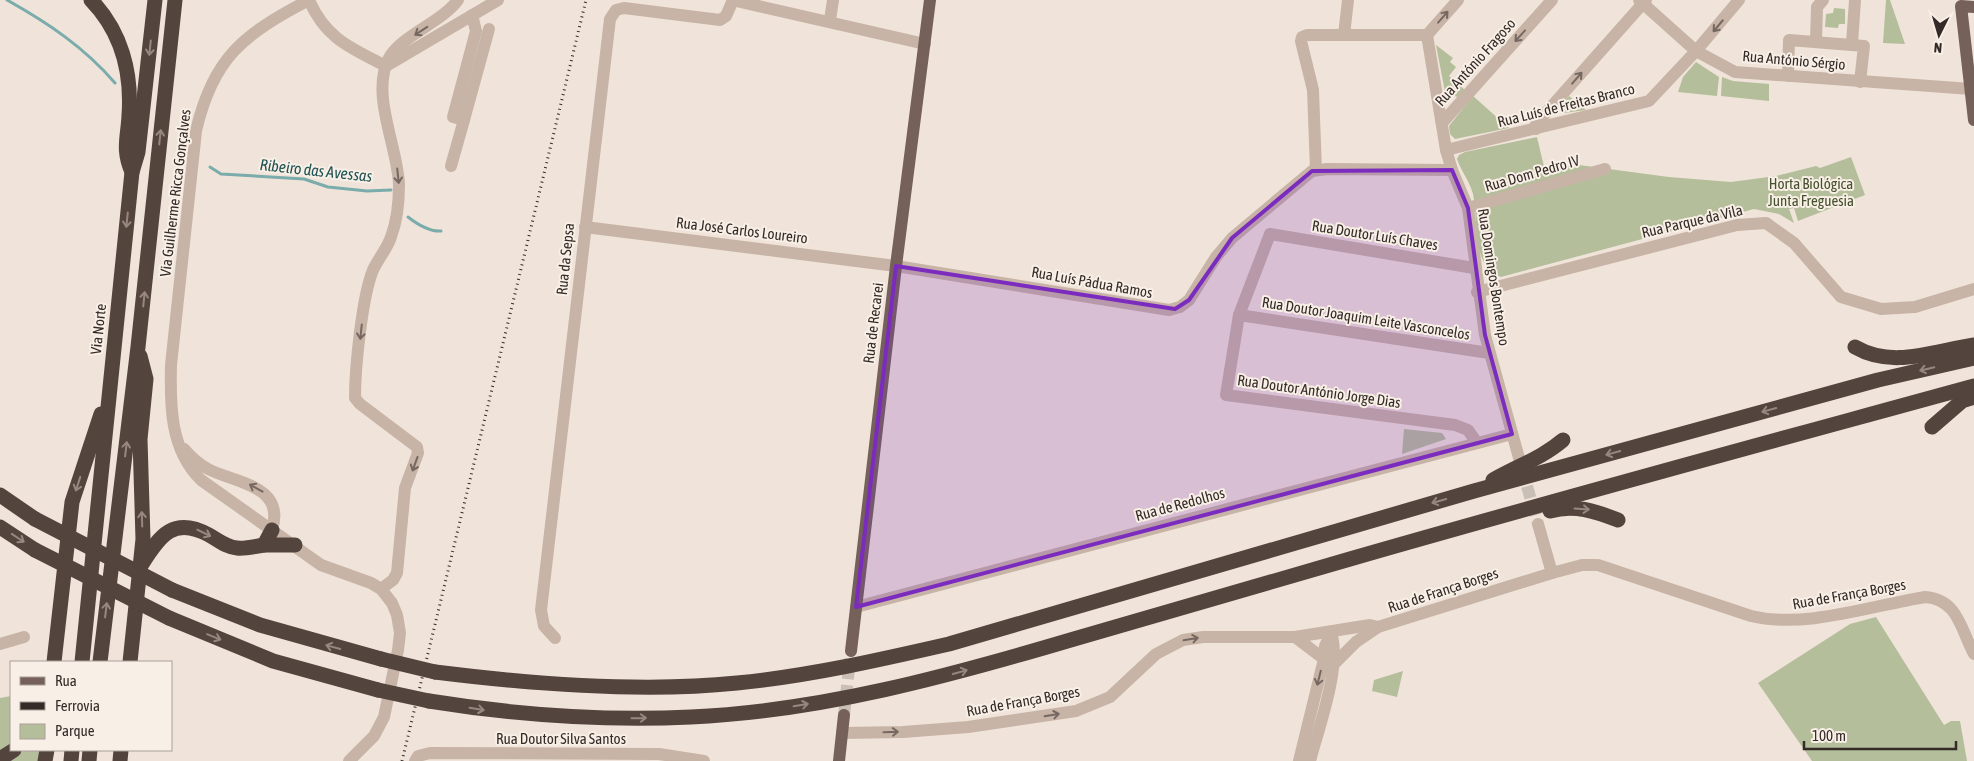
<svg xmlns="http://www.w3.org/2000/svg" width="1974" height="761" font-family="'Asap Condensed',sans-serif">
<rect width="100%" height="100%" fill="#f0e4da"/>
<g fill="#b4be9b">
<path d="M1886,0H1890L1905,44L1883,43Z"/>
<path d="M1834,8L1845,9V24H1839L1838,28L1825,27L1826,14L1833,13Z"/>
<path d="M1436,45L1453,58L1450,62L1456,67L1449,76L1466,91L1457,97L1445,92Z"/>
<path d="M1696,62L1719,77L1717,96L1678,92L1683,77Z"/>
<path d="M1722,77L1733,81L1769,84V101L1721,96Z"/>
<path d="M1473,96L1509,128L1455,139L1450,134L1449,126Z"/>
<path d="M1569,96L1586,110L1564,113L1561,105Z"/>
<path d="M1537,137L1545,171L1563,165L1577,168L1579,165L1669,177L1731,182L1776,176L1816,166L1820,168L1851,157L1865,195L1798,221L1794,208L1789,209L1794,223L1779,214L1754,209L1501,277C1470,266 1479,221 1473,194C1470,182 1461,171 1457,159L1459,155L1465,152Z"/>
<path d="M1404,429L1442,433L1446,439L1402,454Z"/>
<path d="M1876,617L1944,725L1951,721H1960L1967,761H1812L1758,683L1850,624Z"/>
<path d="M1403,671L1397,697L1372,691L1374,680Z"/>
<path d="M11,696V750H21L22,752L24,750H41L39,761H0V698Z"/>
</g>
<g fill="none" stroke-linecap="round" stroke-linejoin="round">
<g stroke="#7aacab" stroke-width="3">
<path d="M7,0C48,23 84,47 115,83"/>
<path d="M210,167L221,174L304,179L328,187L367,191L391,190"/>
<path d="M408,217C417,224 429,232 441,231"/>
</g>
<path stroke="#cabfb6" stroke-width="12" stroke-dasharray="12 6" stroke-linecap="butt" d="M1522,469L1538,524"/>
<path stroke="#cabfb6" stroke-width="12" stroke-dasharray="12 6" stroke-linecap="butt" d="M844,715L850,659"/>
<g stroke="#c7b4a6" stroke-width="12">
<path d="M309,0C244,34 213,57 196,131L171,365C170,405 170,450 201,480L321,565L371,583L381,589L392,603L397,615L400,633L398,650L384,717L374,736L349,761"/>
<path d="M309,0C326,39 351,48 386,66L498,0"/>
<path d="M732,0L925,44"/>
<path d="M1639,0L1696,51L1735,72L1971,89"/>
<path d="M830,20L833,0"/>
<path d="M1344,35L1348,0"/>
<path d="M1427,35L1458,0"/>
<path d="M1816,41L1817,7L1823,0"/>
<path d="M1852,44L1855,0"/>
<path d="M1788,76L1789,40L1864,46L1860,82"/>
<path d="M464,120L489,29"/>
<path d="M1442,123L1552,0"/>
<path d="M1536,129V124L1646,0"/>
<path d="M1446,150L1649,101L1696,51L1739,0"/>
<path d="M451,166L464,120L453,117L476,31L472,15"/>
<path d="M1316,170L1313,90L1301,41L1302,37L1307,35H1427L1446,150L1452,170L1468,208L1485,335L1519,458"/>
<path d="M1468,208L1605,169"/>
<path d="M585,227L896,266L1169,310L1180,307L1189,300L1216,257L1232,238L1312,171L1327,169L1452,170"/>
<path d="M1474,268L1270,234L1239,315L1226,395L1455,425L1468,430L1477,443"/>
<path d="M1477,292L1737,225L1766,223L1794,243L1841,297L1881,309L1915,307L1974,289"/>
<path d="M1239,315L1489,353"/>
<path d="M184,449C191,457 198,464 208,469C235,483 286,485 272,530"/>
<path d="M1538,524L1552,573"/>
<path d="M381,589L393,580L397,573L405,488L418,453L417,447L360,404L355,398C355,368 362,297 373,270C378,259 387,249 391,237C397,221 399,201 399,185C398,147 370,94 389,58C401,36 442,22 458,0"/>
<path d="M856,607L1512,434"/>
<path d="M1295,637L1324,659"/>
<path d="M555,638L544,626L541,610L610,19L616,10L624,8L720,20L726,16L733,0"/>
<path d="M0,644L24,637"/>
<path d="M1335,663L1356,642L1378,627"/>
<path d="M842,733L903,732L968,727L1076,711L1110,697L1156,654L1183,640L1203,637H1295L1370,625L1378,627L1552,573L1582,565H1598L1751,616C1805,629 1870,606 1925,597C1958,599 1961,630 1974,654"/>
<path d="M415,761L418,756L430,753L659,754L704,761"/>
<path d="M1299,761L1324,659L1325,646L1331,632"/>
<path d="M1310,761C1319,726 1342,666 1331,632"/>
</g>
<g stroke="#756159" stroke-width="12">
<path d="M1974,7L1961,6L1974,120"/>
<path d="M851,651L896,266L930,0"/>
<path d="M839,761L844,715"/>
</g>
<g stroke="#54443e" stroke-width="15">
<path d="M91,0C121,31 132,72 129,115C128,138 122,149 132,172"/>
<path d="M1855,347C1893,369 1933,351 1974,345"/>
<path d="M1932,427L1962,401L1974,397"/>
<path d="M1493,480C1517,466 1542,458 1563,440"/>
<path d="M0,495L35,519"/>
<path d="M1550,511C1574,504 1595,511 1618,520"/>
<path d="M0,527L35,550"/>
<path d="M264,545H295"/>
<path d="M142,564C160,535 174,516 209,535C218,540 226,547 237,548C246,549 256,546 264,545L272,530"/>
<path d="M172,590L260,625L381,659"/>
<path d="M169,618L273,661L378,690"/>
<path d="M54,662L72,502L101,414"/>
<path d="M82,662L132,172L138,152L155,0"/>
<path d="M100,662L138,347L175,0"/>
<path d="M130,662L143,539L140,439L146,379L140,356"/>
<path d="M435,672C531,684 640,693 737,683C809,676 879,660 949,644L1474,491L1878,380L1974,358"/>
<path d="M429,701C516,715 603,721 691,717C822,711 949,676 1074,639C1166,613 1258,586 1350,559C1558,499 1766,443 1974,386"/>
<path d="M0,759L14,750"/>
<path d="M45,761L47,750"/>
<path d="M71,761L72,750"/>
<path d="M89,761L90,750"/>
<path d="M120,761L121,750"/>
</g>
<path stroke="#342a27" stroke-width="3" stroke-dasharray="1 4" stroke-linecap="butt" d="M402,761L586,0"/>
<g stroke="#54443e" stroke-width="15">
<path d="M35,519L172,590"/>
<path d="M35,550L169,618"/>
<path d="M381,659L435,672"/>
<path d="M378,690L429,701"/>
</g>
</g>
<defs><path id="oneway-shaft" d="M-6 0H5M1.5-3L5.5 0L1.5 3" fill="none" stroke-width="1.6" stroke-linecap="round" stroke-linejoin="round" transform="scale(1.25)"/></defs>
<g stroke="#766860">
<use href="#oneway-shaft" transform="translate(1443 17) rotate(-49)"/>
<use href="#oneway-shaft" transform="translate(1718 26) rotate(130)"/>
<use href="#oneway-shaft" transform="translate(421 31) rotate(147)"/>
<use href="#oneway-shaft" transform="translate(1520 36) rotate(132)"/>
<use href="#oneway-shaft" transform="translate(1577 78) rotate(-49)"/>
<use href="#oneway-shaft" transform="translate(398 176) rotate(84)"/>
<use href="#oneway-shaft" transform="translate(361 332) rotate(96)"/>
<use href="#oneway-shaft" transform="translate(415 464) rotate(110)"/>
<use href="#oneway-shaft" transform="translate(256 488) rotate(-151)"/>
<use href="#oneway-shaft" transform="translate(1191 639) rotate(-10)"/>
<use href="#oneway-shaft" transform="translate(1319 678) rotate(104)"/>
<use href="#oneway-shaft" transform="translate(1052 715) rotate(-9)"/>
<use href="#oneway-shaft" transform="translate(891 732) rotate(-2)"/>
</g>
<g stroke="#968881">
<use href="#oneway-shaft" transform="translate(150 48) rotate(96)"/>
<use href="#oneway-shaft" transform="translate(160 137) rotate(-84)"/>
<use href="#oneway-shaft" transform="translate(127 220) rotate(96)"/>
<use href="#oneway-shaft" transform="translate(144 299) rotate(-84)"/>
<use href="#oneway-shaft" transform="translate(1927 369) rotate(167)"/>
<use href="#oneway-shaft" transform="translate(1769 410) rotate(165)"/>
<use href="#oneway-shaft" transform="translate(126 449) rotate(-83)"/>
<use href="#oneway-shaft" transform="translate(1613 453) rotate(165)"/>
<use href="#oneway-shaft" transform="translate(78 484) rotate(108)"/>
<use href="#oneway-shaft" transform="translate(1439 501) rotate(164)"/>
<use href="#oneway-shaft" transform="translate(1582 509) rotate(4)"/>
<use href="#oneway-shaft" transform="translate(142 519) rotate(-92)"/>
<use href="#oneway-shaft" transform="translate(204 533) rotate(26)"/>
<use href="#oneway-shaft" transform="translate(18 538) rotate(34)"/>
<use href="#oneway-shaft" transform="translate(106 610) rotate(-83)"/>
<use href="#oneway-shaft" transform="translate(214 637) rotate(22)"/>
<use href="#oneway-shaft" transform="translate(333 647) rotate(-165)"/>
<use href="#oneway-shaft" transform="translate(960 672) rotate(-15)"/>
<use href="#oneway-shaft" transform="translate(801 705) rotate(-9)"/>
<use href="#oneway-shaft" transform="translate(477 709) rotate(9)"/>
<use href="#oneway-shaft" transform="translate(639 718) rotate(-1)"/>
</g>
<path fill="#7b2cbf" fill-opacity="0.2" stroke="#7b2cbf" stroke-width="4" stroke-linejoin="round" d="M1452,170L1468,208L1485,335L1512,434L856,607L896,266L1175,309L1189,300L1232,238L1312,171Z"/>
<g text-anchor="middle" dominant-baseline="central" stroke-width="4" stroke-linejoin="round" paint-order="stroke">
<g font-size="15" fill="#342a27" stroke="#f8efe6">
<text transform="translate(1794 60) rotate(5)">Rua António Sérgio</text>
<text transform="translate(1475 62) rotate(-48)">Rua António Fragoso</text>
<text transform="translate(1566 105) rotate(-14)">Rua Luís de Freitas Branco</text>
<text transform="translate(1532 173) rotate(-16)">Rua Dom Pedro IV</text>
<text transform="translate(175 193) rotate(-83)">Via Guilherme Ricca Gonçalves</text>
<text transform="translate(1692 221) rotate(-13)">Rua Parque da Vila</text>
<text transform="translate(742 230) rotate(7)">Rua José Carlos Loureiro</text>
<text transform="translate(1375 235) rotate(9)">Rua Doutor Luís Chaves</text>
<text transform="translate(565 259) rotate(-84)">Rua da Sepsa</text>
<text transform="translate(1494 277) rotate(81)">Rua Domingos Bontempo</text>
<text transform="translate(1092 282) rotate(10)">Rua Luís Pádua Ramos</text>
<text transform="translate(1366 318) rotate(9)">Rua Doutor Joaquim Leite Vasconcelos</text>
<text transform="translate(873 323) rotate(-83)">Rua de Recarei</text>
<text transform="translate(98 329) rotate(-84)">Via Norte</text>
<text transform="translate(1319 391) rotate(8)">Rua Doutor António Jorge Dias</text>
<text transform="translate(1180 504) rotate(-15)">Rua de Redolhos</text>
<text transform="translate(1443 590) rotate(-18)">Rua de França Borges</text>
<text transform="translate(1849 594) rotate(-10)">Rua de França Borges</text>
<text transform="translate(1023 701) rotate(-10)">Rua de França Borges</text>
<text x="561" y="738">Rua Doutor Silva Santos</text>
</g>
<g font-size="15" fill="#45512c" stroke="#f8efe6">
<text x="1811" y="183">Horta Biológica<tspan x="1811" dy="17">Junta Freguesia</tspan></text>
</g>
<g font-size="16" font-style="italic" fill="#1f5253" stroke="#f8efe6">
<text transform="translate(316 170) rotate(6)">Ribeiro das Avessas</text>
</g>
</g>
<rect x="10" y="661" width="162" height="90" fill="#f8efe6" stroke="#aaa09a"/>
<rect x="20" y="677" width="25" height="8" fill="#756159" stroke="#aaa09a"/>
<text x="55" y="686" font-size="15" fill="#342a27">Rua</text>
<rect x="20" y="702" width="25" height="8" fill="#342a27" stroke="#aaa09a"/>
<text x="55" y="711" font-size="15" fill="#342a27">Ferrovia</text>
<rect x="20" y="724" width="25" height="15" fill="#b4be9b" stroke="#aaa09a"/>
<text x="55" y="736" font-size="15" fill="#342a27">Parque</text>
<g transform="translate(1939 35) rotate(185)" stroke="#f8efe6" stroke-width="4" paint-order="stroke">
<path d="M0-4L9 19L0 12L-9 19Z" fill="#342a27"/>
<text y="-8" font-size="14" font-weight="bold" text-anchor="middle" fill="#342a27">N</text>
</g>
<path d="M1804 741v8h152v-8" fill="none" stroke="#342a27" stroke-width="2.5"/>
<text x="1812" y="741" font-size="15" fill="#342a27" stroke="#f8efe6" stroke-width="4" paint-order="stroke">100 m</text>
</svg>
